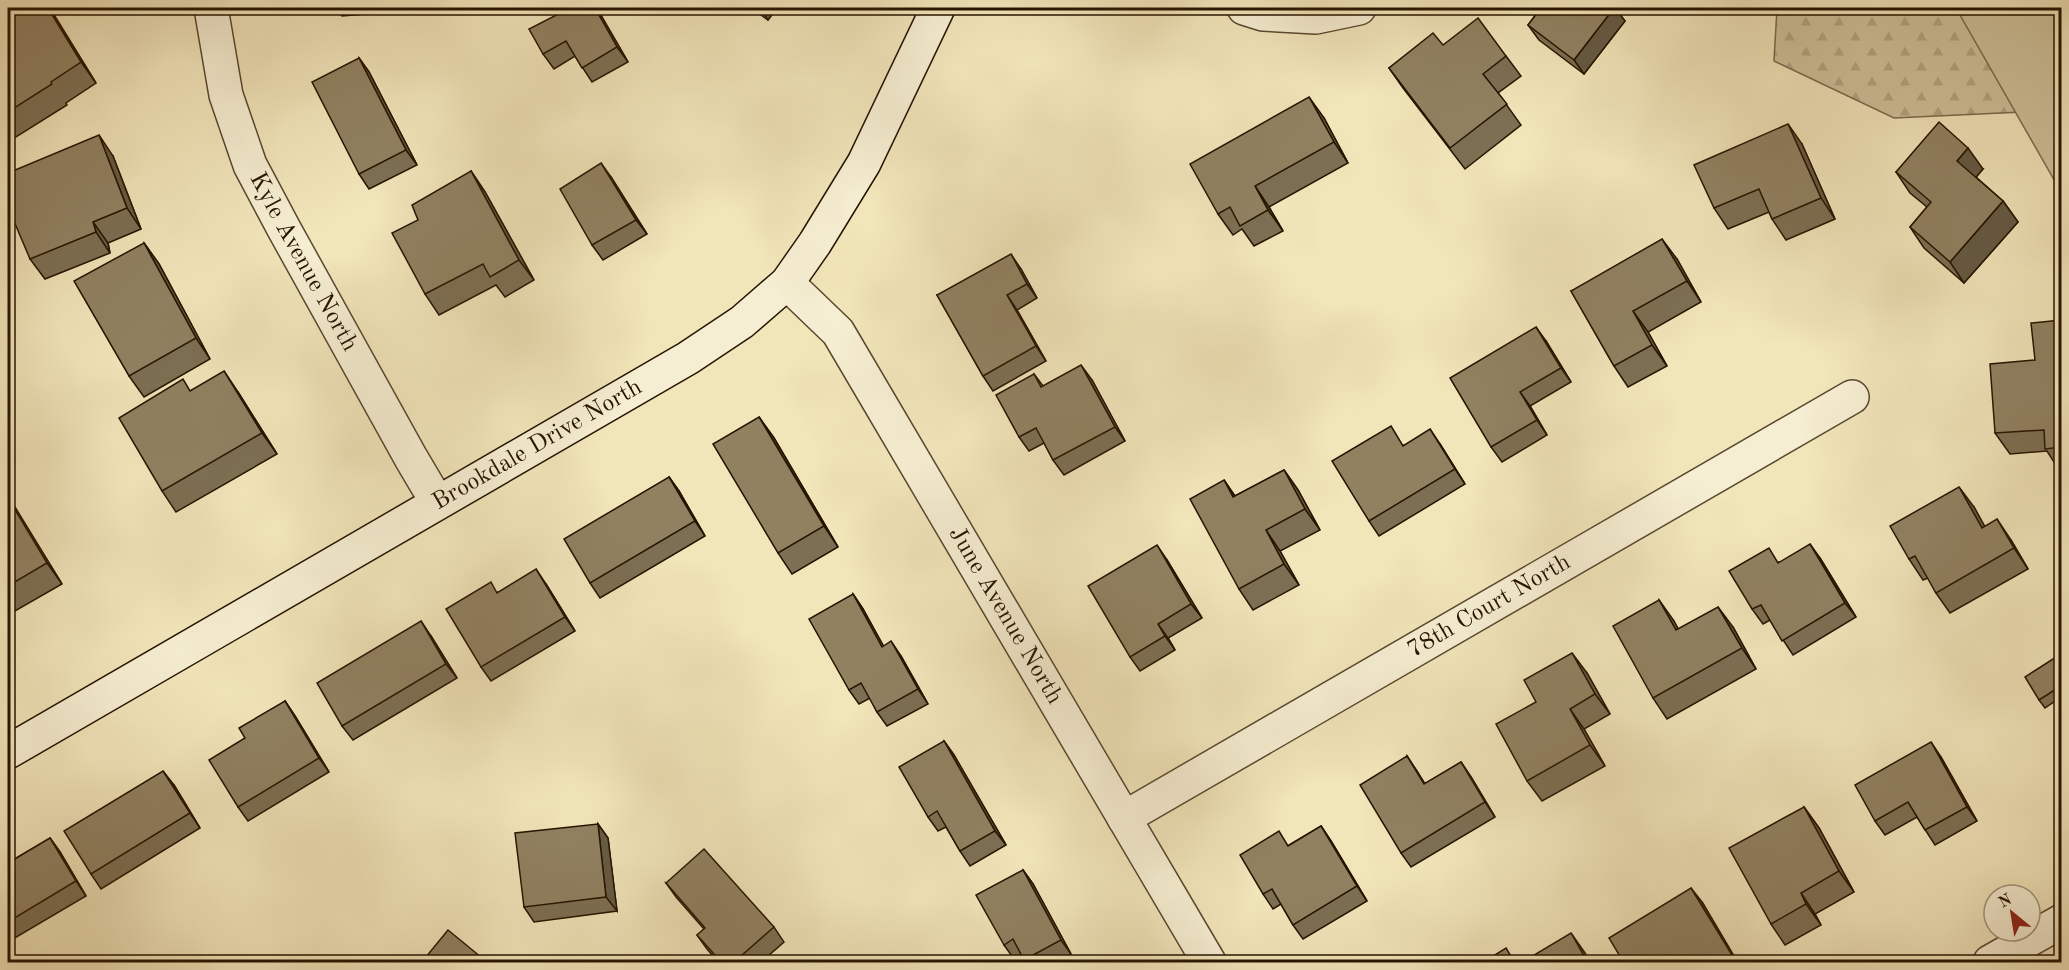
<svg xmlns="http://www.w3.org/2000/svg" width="2069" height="970" font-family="'Old Standard TT',serif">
<defs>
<pattern id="forest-firs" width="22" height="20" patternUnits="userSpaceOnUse" patternTransform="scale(1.5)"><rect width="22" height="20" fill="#cec19a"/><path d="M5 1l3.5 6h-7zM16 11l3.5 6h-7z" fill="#b1a583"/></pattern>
</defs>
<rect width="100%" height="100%" fill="#f1e5ba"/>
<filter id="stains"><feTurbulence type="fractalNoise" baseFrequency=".00333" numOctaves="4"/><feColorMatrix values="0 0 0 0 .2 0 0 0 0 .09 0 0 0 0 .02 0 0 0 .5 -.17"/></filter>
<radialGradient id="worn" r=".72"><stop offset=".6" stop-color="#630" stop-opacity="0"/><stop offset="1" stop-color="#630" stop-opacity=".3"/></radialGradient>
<path fill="url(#forest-firs)" stroke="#7a6a4d" stroke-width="1.5" d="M1777,8H2061L2022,112L1894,118L1774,61Z"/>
<path fill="#cec19a" stroke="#7a6a4d" stroke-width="1.5" d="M1956,8H2061V192Z"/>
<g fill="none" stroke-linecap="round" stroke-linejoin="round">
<defs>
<g id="street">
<path id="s1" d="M211,8L226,95L250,165L284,229L411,458L437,502"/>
<path d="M1244,8L1263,14L1316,17L1359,8"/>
<path id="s2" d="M787,283L838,332L1209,962"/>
<path id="s3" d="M1124,818L1852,397"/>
<path d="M1990,962L2062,921"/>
</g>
<g id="secondary">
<path id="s4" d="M8,752L688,358L742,322L787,283L815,243L864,163L938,8"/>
</g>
</defs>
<use href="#street" stroke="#59482e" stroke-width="36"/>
<use href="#secondary" stroke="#261400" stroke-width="36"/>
<use href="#street" stroke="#f6eed2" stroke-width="33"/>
<use href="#secondary" stroke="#f6eed2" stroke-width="33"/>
</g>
<g fill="#7c6f53" stroke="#261400" stroke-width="1.5">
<path d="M13,8H49L96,83L66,103L67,105L8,142V11Z"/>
<path d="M336,8H414V10L342,16Z"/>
<path d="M751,8H777L768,20Z"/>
<path d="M1539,8H1615L1625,21L1584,74L1539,40L1528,25L1540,9Z"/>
<path d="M599,12L628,62L592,82L575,56L554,69L543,54Z"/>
<path d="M1443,45L1506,56L1521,76L1498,93L1521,125L1465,169L1403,88L1389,68Z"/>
<path d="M359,58L369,72L417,165L369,189L359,174Z"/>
<path d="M1324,118L1348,163L1269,207L1283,231L1254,246L1242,229L1233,235L1218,214Z"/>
<path d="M1802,144L1835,219L1786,240L1772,219L1769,212L1728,229L1714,208Z"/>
<path d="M113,156L141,229L108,243L110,253L45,279L30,259Z"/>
<path d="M1983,169L1976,177L2003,201L2018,222L1964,283L1924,248L1910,227L1927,207L1910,193L1896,172Z"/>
<path d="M471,171L485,192L534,280L505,297L496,285L439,315L425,294L418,220Z"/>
<path d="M611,177L647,234L603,260L592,245Z"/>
<path d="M144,243L159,264L210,359L144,397L129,376Z"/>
<path d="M1677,259L1701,302L1648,332L1667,366L1628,387L1614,366L1571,291Z"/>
<path d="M1021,269L1037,298L1017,310L1046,361L993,391L983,376L937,295Z"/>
<path d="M2061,320V469L2059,470L2047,451L2010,454L1995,433L2035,360Z"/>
<path d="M1546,341L1571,382L1530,406L1547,435L1502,462L1491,447Z"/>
<path d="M1034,374L1043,386L1092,380L1125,441L1064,475L1053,460L1044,443L1029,451L1019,437Z"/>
<path d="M192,390L238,392L277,454L176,512L162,491Z"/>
<path d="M759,417L774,438L838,547L792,574L778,553Z"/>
<path d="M1440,444L1465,484L1379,536L1369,521L1404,445Z"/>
<path d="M1284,470L1298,490L1320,530L1280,551L1299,585L1253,610L1239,589L1224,480L1235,496Z"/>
<path d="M669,477L679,491L705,536L600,598L590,583Z"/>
<path d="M8,497L62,584L8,615Z"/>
<path d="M1974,507L1984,526L2011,540L2028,569L1950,613L1936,593L1928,578L1923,580L1909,559Z"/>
<path d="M1820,558L1856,617L1793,655L1770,620L1763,624L1752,609L1779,562Z"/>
<path d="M1167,560L1202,618L1168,638L1175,650L1140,671L1130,657Z"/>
<path d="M546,584L575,631L491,681L481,667L498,592Z"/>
<path d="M853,594L863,609L883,646L901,656L928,704L887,726L877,712L870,698L859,704L849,690Z"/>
<path d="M1659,600L1678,629L1733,627L1756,669L1667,719L1653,698Z"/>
<path d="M431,636L457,678L353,740L342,726Z"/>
<path d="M2061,664V697L2045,708L2039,700Z"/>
<path d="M1587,673L1610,714L1584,729L1605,766L1542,801L1527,781Z"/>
<path d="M285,701L295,716L329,772L248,821L238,807L245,738Z"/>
<path d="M944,741L954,755L1006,845L970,866L960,851L946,827L938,831L928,817Z"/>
<path d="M1407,756L1425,784L1461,762L1471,777L1495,817L1411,867L1401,853Z"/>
<path d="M1941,757L1977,821L1935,845L1917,817L1885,835L1875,821Z"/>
<path d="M174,785L200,828L101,889L91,874Z"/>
<path d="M1804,807L1819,828L1854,892L1815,914L1821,925L1785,945L1771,924Z"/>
<path d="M598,824L608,838L617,911L534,922L524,907Z"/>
<path d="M1321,826L1331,841L1367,901L1303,939L1293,925L1281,904L1273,909L1263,894L1289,845Z"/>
<path d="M50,838L60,852L86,896L8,942V863Z"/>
<path d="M1023,870L1033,884L1071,954L1056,963H1026L1021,955L1014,959L1004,945Z"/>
<path d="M666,883L774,927L784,942L760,963H719L707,949L697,935L704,929L676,897Z"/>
<path d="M1702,902L1738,963H1624Z"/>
</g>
<g fill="#655a44" stroke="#261400" stroke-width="1.5">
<path d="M48,8H49L53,13L96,83L81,62Z"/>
<path d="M595,8H596L599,12L628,62L617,47Z"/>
<path d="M760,8H777L768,20Z"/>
<path d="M1614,8H1615L1625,21L1584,74L1574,60Z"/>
<path d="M359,58L369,72L417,165L406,150Z"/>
<path d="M1309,97L1324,118L1348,163L1334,142Z"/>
<path d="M1788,124L1802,144L1835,219L1821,198Z"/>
<path d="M99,135L113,156L141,229L127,208Z"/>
<path d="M1968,148L1983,169L1972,182L1957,161Z"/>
<path d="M601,163L611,177L647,234L636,220Z"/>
<path d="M471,171L485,192L534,280L519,260Z"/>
<path d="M1255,186L1269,207L1283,231L1268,210Z"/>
<path d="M2003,201L2018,222L1964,283L1950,262Z"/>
<path d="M93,222L108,243L110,253L96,232Z"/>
<path d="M1662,239L1677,259L1701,302L1687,281Z"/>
<path d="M144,243L159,264L210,359L196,338Z"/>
<path d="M1011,254L1021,269L1037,298L1027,284Z"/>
<path d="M1007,295L1017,310L1046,361L1036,346Z"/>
<path d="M1633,311L1648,332L1667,366L1652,345Z"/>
<path d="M1536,327L1546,341L1571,382L1561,368Z"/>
<path d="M1081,365L1092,380L1125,441L1115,427Z"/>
<path d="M224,371L238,392L277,454L262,433Z"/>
<path d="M1520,392L1530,406L1547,435L1537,420Z"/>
<path d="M759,417L774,438L838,547L824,526Z"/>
<path d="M1430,429L1440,444L1465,484L1455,469Z"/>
<path d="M1284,470L1298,490L1320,530L1305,509Z"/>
<path d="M669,477L679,491L705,536L695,521Z"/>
<path d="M1224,480L1238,501L1233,497Z"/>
<path d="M1959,487L1974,507L1997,548L1982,528Z"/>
<path d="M8,497L15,507L62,584L47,563L8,498Z"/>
<path d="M1997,519L2011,540L2028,569L2014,548Z"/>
<path d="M1266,530L1280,551L1299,585L1284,564Z"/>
<path d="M1810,544L1820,558L1856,617L1845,603Z"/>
<path d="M1157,545L1167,560L1202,618L1191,604Z"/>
<path d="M536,569L546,584L575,631L565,617Z"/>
<path d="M853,594L863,609L892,661L882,647Z"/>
<path d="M1659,600L1674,621L1690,651L1676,630Z"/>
<path d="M1718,607L1733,627L1756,669L1742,648Z"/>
<path d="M421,621L431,636L457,678L446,664Z"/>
<path d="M1158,624L1168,638L1175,650L1165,636Z"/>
<path d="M891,641L901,656L928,704L918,689Z"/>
<path d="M1572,653L1587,673L1610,714L1595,694Z"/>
<path d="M285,701L295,716L329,772L319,758Z"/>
<path d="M1570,709L1584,729L1605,766L1590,745Z"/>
<path d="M944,741L954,755L1006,845L995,831Z"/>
<path d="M1931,742L1941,757L1977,821L1967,807Z"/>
<path d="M1407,756L1417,771L1434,799L1424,784Z"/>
<path d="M1461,762L1471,777L1495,817L1485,802Z"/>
<path d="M163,771L174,785L200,828L190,813Z"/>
<path d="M1804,807L1819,828L1854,892L1839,871Z"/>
<path d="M598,824L608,838L617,911L606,897Z"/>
<path d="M1321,826L1331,841L1367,901L1357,886Z"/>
<path d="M50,838L60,852L86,896L76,881Z"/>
<path d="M1023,870L1033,884L1071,954L1061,940Z"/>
<path d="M1691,888L1702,902L1738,963L1732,955Z"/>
<path d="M1801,893L1815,914L1821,925L1806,904Z"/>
<path d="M1571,933L1585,953L1591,963H1588Z"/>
</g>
<g fill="#908161" stroke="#261400" stroke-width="1.5">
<path d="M13,8H48L81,62L51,82L52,84L8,112V11Z"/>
<path d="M570,8H595L617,47L582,68L566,41L543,54L529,29Z"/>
<path d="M1541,8H1614L1574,60L1528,25Z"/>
<path d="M1478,18L1506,56L1483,74L1507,104L1450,148L1389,68L1433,33L1443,45Z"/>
<path d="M359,58L406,150L359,174L312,82Z"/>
<path d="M1309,97L1334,142L1255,186L1268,210L1240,226L1230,207L1218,214L1190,164Z"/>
<path d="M1939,122L1968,148L1957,161L2003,201L1950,262L1910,227L1931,202L1896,172Z"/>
<path d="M1788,124L1821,198L1772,219L1759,189L1714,208L1694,165Z"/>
<path d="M99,135L127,208L93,222L96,232L30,259L8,207V173Z"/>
<path d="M601,163L636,220L592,245L560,189Z"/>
<path d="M471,171L519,260L490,277L483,264L425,294L392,233L418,220L412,205Z"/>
<path d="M1662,239L1687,281L1633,311L1652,345L1614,366L1571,291Z"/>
<path d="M144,243L196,338L129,376L74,281Z"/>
<path d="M1011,254L1027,284L1007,295L1036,346L983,376L937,295Z"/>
<path d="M2061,320V447L2045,449L2044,430L1995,433L1990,364L2035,360L2031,323Z"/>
<path d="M1536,327L1561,368L1520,392L1537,420L1491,447L1450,378Z"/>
<path d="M1081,365L1115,427L1053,460L1036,428L1019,437L996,395L1034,374L1041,387Z"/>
<path d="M224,371L262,433L162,491L119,418L183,379L190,391Z"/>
<path d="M759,417L824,526L778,553L713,444Z"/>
<path d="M1391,426L1403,446L1430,429L1455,469L1369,521L1332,461Z"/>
<path d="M1284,470L1305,509L1266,530L1284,564L1239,589L1190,499L1224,480L1233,497Z"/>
<path d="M669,477L695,521L590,583L564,539Z"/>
<path d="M1959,487L1982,528L1997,519L2014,548L1936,593L1915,556L1909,559L1890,526Z"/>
<path d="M8,498L47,563L8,586Z"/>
<path d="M1810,544L1845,603L1782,641L1761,605L1752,609L1729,571L1769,548L1778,563Z"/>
<path d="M1157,545L1191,604L1158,624L1165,636L1130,657L1088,586Z"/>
<path d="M536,569L565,617L481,667L446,609L491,582L497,593Z"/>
<path d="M853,594L882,647L891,641L918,689L877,712L861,683L849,690L809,619Z"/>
<path d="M1659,600L1676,630L1718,607L1742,648L1653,698L1613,626Z"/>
<path d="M421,621L446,664L342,726L317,683Z"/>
<path d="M1572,653L1595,694L1570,709L1590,745L1527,781L1496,724L1536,702L1524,680Z"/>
<path d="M2056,657L2061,665V686L2039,700L2025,677Z"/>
<path d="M285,701L319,758L238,807L209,760L245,738L239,728Z"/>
<path d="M944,741L995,831L960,851L937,811L928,817L899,767Z"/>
<path d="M1931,742L1967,807L1925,830L1908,802L1875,821L1855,785Z"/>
<path d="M1407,756L1424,784L1461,762L1485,802L1401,853L1360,785Z"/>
<path d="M163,771L190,813L91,874L64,831Z"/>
<path d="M1804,807L1839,871L1801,893L1806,904L1771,924L1729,848Z"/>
<path d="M598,824L606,897L524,907L515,833Z"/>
<path d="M1321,826L1357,886L1293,925L1272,889L1263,894L1240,855L1279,831L1288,846Z"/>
<path d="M50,838L76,881L8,922V863Z"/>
<path d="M704,849L774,927L733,963H722L697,935L705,928L666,883Z"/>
<path d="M1023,870L1061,940L1024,960L1013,939L1004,945L976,895Z"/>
<path d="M1691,888L1732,955L1719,963H1671L1666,955L1654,963H1624L1609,938Z"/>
<path d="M448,930L487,962V963H421Z"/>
<path d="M1571,933L1588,963H1521Z"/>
<path d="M1506,948L1515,963H1482Z"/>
</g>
<g text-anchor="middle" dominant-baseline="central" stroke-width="5" stroke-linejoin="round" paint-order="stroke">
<g font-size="24" fill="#261400" stroke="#f6eed2">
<text stroke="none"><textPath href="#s1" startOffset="273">Kyle Avenue North</textPath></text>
<text stroke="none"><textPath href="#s4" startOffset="612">Brookdale Drive North</textPath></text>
<text stroke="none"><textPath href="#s3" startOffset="422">78th Court North</textPath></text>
<text stroke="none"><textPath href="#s2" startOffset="400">June Avenue North</textPath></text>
</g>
</g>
<rect width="2069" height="970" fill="none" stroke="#f1e5ba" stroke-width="30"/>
<rect x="9" y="9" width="2051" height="952" fill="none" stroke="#261400" stroke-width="3"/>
<rect x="15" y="15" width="2039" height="940" fill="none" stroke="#261400" stroke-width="1.5"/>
<g transform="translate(2012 913) rotate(330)"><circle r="28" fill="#f6eed2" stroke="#a3977e" stroke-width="1.5"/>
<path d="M0-4.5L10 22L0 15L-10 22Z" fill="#8f2418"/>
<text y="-9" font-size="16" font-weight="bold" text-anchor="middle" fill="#261400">N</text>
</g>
<rect width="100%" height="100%" filter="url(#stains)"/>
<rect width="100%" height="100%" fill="url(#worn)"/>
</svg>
